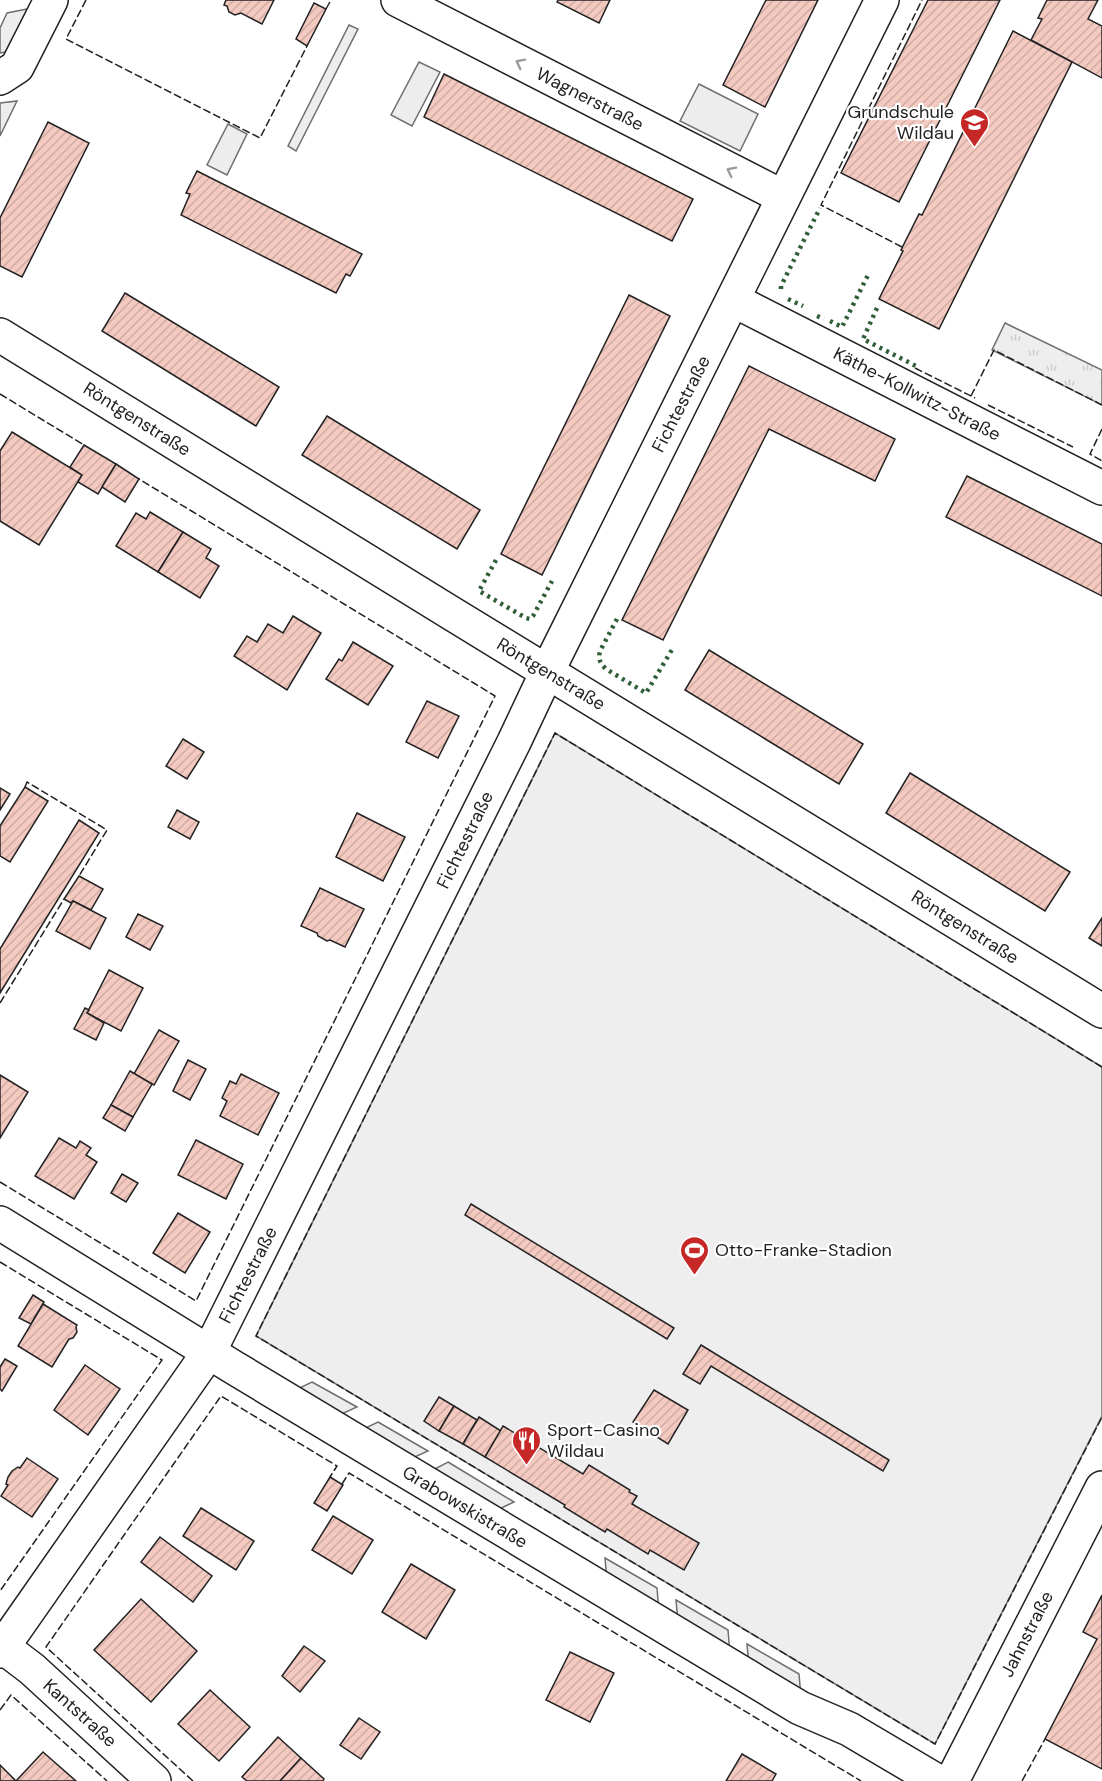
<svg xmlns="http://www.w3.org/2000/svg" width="1102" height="1781" font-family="'DM Sans',sans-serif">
<defs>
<pattern id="grass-tufts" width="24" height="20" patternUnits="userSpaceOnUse" patternTransform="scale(1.5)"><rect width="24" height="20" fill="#eee"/><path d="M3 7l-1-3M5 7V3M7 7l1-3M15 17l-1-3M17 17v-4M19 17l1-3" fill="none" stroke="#ccc"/></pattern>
<pattern id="building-hatch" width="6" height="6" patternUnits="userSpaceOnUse" patternTransform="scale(1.5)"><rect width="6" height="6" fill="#f3c9c0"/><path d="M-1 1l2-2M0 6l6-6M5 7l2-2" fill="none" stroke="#d0aca5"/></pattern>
</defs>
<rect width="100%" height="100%" fill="#fff"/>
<path fill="url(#grass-tufts)" stroke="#6f6f6f" stroke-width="1.5" d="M1005,323L1102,370V405L992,350Z"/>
<path fill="#eee" stroke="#6f6f6f" stroke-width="1.5" d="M555,733L1102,1067V1416L935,1744L256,1336Z"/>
<g fill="#ededed" stroke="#6f6f6f" stroke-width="1.5">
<path d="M32,8L11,51L0,53V28L7,13Z"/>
<path d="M349,25L358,29L296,151L288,146Z"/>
<path d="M419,62L440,72L412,126L391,115Z"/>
<path d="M699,84L758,114L740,151L680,121Z"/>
<path d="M17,101L0,136V103Z"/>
<path d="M228,124L247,134L227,175L207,165Z"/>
<path d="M312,1382L357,1407L335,1417L293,1391Z"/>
<path d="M378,1422L428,1451L406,1461L357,1432Z"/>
<path d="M448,1462L514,1502L493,1512L427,1473Z"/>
<path d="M605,1558L657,1588L659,1612L607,1581Z"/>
<path d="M676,1600L728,1630L730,1654L678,1622Z"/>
<path d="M747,1644L799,1674L801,1697L749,1666Z"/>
</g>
<g fill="url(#building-hatch)" stroke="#222" stroke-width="1.5">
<path d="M226,0H274L262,24L241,13L235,15L229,12L227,6L224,5Z"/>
<path d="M558,0H610L599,23L557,2Z"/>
<path d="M766,0H818L765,107L723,85Z"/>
<path d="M928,0H1000L899,202L841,173Z"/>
<path d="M1047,0H1098L1088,19L1102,26V78L1031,40L1042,19L1038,18Z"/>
<path d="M314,3L326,9L307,46L296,39Z"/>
<path d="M1013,31L1072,62L939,329L879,299L903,251L901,250L919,214L922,215Z"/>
<path d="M444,74L693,199L672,241L424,117Z"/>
<path d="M48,122L89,143L22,277L0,266V218Z"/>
<path d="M197,171L362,254L350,276L346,274L336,293L181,215L190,194L186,193Z"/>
<path d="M125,293L279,387L256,426L102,331Z"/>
<path d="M629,295L670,316L542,575L501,554Z"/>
<path d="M749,366L895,439L875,481L769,429L663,640L622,620Z"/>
<path d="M327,416L480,510L457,549L302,455Z"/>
<path d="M12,432L82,475L39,545L0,521V451Z"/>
<path d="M84,445L116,464L98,494L78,482L82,475L70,467Z"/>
<path d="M116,464L139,479L125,502L102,487Z"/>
<path d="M967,476L1102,544V596L946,517Z"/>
<path d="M150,512L183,532L158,572L116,546L136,513L146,519Z"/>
<path d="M183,532L211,549L206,558L219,566L200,598L158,572Z"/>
<path d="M293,616L321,633L287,690L234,656L247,636L257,642L268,624L283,633Z"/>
<path d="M353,642L393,666L368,705L326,679L339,659L342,661Z"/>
<path d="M709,650L863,744L839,784L685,690Z"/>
<path d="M427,701L459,716L438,758L406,742Z"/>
<path d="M183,739L204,752L187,779L166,766Z"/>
<path d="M910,773L1070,872L1045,911L886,813Z"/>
<path d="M25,787L48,801L10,862L0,856V826Z"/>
<path d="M0,788L10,794L0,810Z"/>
<path d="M177,810L199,822L190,839L168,827Z"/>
<path d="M357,813L405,837L383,881L336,857Z"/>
<path d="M79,820L99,833L0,993V949Z"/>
<path d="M79,876L103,889L91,910L73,901L71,903L64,899Z"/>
<path d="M320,888L364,909L345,947L330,940L327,941L318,936L317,933L301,926Z"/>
<path d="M73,901L106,918L90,949L56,931Z"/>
<path d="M138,914L163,926L150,950L126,937Z"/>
<path d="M1102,918V946L1089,938Z"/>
<path d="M109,970L143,988L121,1031L87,1013Z"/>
<path d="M85,1008L89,1010L87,1013L104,1023L96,1040L74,1029Z"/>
<path d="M159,1030L179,1041L154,1085L134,1074Z"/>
<path d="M188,1060L206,1069L190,1100L173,1091Z"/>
<path d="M130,1071L152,1084L133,1117L111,1105Z"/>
<path d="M241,1074L279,1093L258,1135L220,1116L227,1101L222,1098L230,1081L236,1084Z"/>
<path d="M0,1075L28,1092L0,1138Z"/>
<path d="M111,1105L133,1117L125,1131L103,1118Z"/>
<path d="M59,1138L76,1148L80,1141L91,1148L86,1155L97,1162L74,1199L35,1176Z"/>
<path d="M196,1140L243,1164L226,1199L178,1175Z"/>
<path d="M122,1174L138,1183L126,1202L111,1193Z"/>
<path d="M471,1204L674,1328L667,1339L465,1215Z"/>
<path d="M178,1213L210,1232L185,1273L153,1253Z"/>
<path d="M33,1295L44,1302L31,1324L19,1318Z"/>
<path d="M43,1304L77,1325L76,1327L77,1332L73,1338L69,1339L52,1367L18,1346Z"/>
<path d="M701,1345L889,1460L883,1471L711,1366L700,1384L683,1374Z"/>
<path d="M5,1359L17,1366L2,1391L0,1389V1367Z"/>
<path d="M85,1365L120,1389L88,1435L54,1410Z"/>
<path d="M654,1390L688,1410L668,1444L633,1422Z"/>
<path d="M439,1397L454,1406L439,1431L424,1421Z"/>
<path d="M454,1406L477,1420L463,1444L439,1431Z"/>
<path d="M479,1417L501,1431L485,1457L463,1444Z"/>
<path d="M503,1426L583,1474L589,1465L630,1490L629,1492L637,1496L632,1504L699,1543L684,1570L650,1550L648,1554L607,1529L605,1532L564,1507L565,1505L485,1457Z"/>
<path d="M27,1458L58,1479L32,1517L1,1496L8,1485L6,1484L8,1477L12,1471L18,1467L20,1468Z"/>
<path d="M330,1477L343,1485L327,1511L314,1503Z"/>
<path d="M201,1508L254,1541L236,1570L183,1536Z"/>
<path d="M333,1516L373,1540L352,1574L312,1550Z"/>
<path d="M160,1537L212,1576L193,1602L141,1562Z"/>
<path d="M411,1564L455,1590L426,1639L382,1612Z"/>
<path d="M1102,1595V1769L1045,1739L1097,1639L1083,1632Z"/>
<path d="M141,1599L197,1651L151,1702L94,1650Z"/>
<path d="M304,1646L325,1661L300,1692L282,1676Z"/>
<path d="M570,1652L614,1673L590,1722L546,1700Z"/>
<path d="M210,1690L250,1727L219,1761L178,1724Z"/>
<path d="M359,1718L380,1732L361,1759L340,1745Z"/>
<path d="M278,1737L301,1758L280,1781H247L242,1777Z"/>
<path d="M43,1752L76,1781H16Z"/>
<path d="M742,1754L776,1774L772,1781H726Z"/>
<path d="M301,1758L324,1779L323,1781H280Z"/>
<path d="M0,1765L16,1781H17H0Z"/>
</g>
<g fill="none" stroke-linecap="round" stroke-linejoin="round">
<defs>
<g id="minor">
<path d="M398,0L783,197"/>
<path d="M0,78L17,67L51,0"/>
<path d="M733,300L1102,488"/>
<path d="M0,335L451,613L1102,1011"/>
<path d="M0,1223L233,1367L800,1708L849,1729L937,1781"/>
<path d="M3,1647L32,1669L154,1781"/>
<path d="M0,1651L209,1352L514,742L547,672L882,0"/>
<path d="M952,1781L1102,1488"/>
</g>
</defs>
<use href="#minor" stroke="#222" stroke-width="36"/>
<use href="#minor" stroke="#fff" stroke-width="33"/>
<g stroke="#2f5e38" stroke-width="4.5" stroke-dasharray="3 4.5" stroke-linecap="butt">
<path d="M781,289V286L820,208"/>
<path d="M788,299L803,306"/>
<path d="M877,308L863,339L918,367"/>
<path d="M817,316L824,319"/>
<path d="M830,321L842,327L868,275"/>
<path d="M496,560L479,591L526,618L530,619L533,616L552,581"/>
<path d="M617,619L600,651C598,659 600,663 606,669L646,693L673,648"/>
</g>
<g stroke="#222" stroke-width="1.5" stroke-dasharray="8 3" stroke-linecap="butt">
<path d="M86,0L66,39L260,138L307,46"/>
<path d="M326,9L331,0"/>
<path d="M902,247L821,205L922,0"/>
<path d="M915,368L975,398"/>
<path d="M0,394L84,445"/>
<path d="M971,396L994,350L1102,405"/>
<path d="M988,405L1073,447"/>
<path d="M1102,429L1090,454L1102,461"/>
<path d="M25,787L27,782L107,830L79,876"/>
<path d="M0,1003L64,899"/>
<path d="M1102,1067L555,733L256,1336L935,1744L1102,1417"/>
<path d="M0,1182L196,1301L495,696L139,479"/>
<path d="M0,1262L162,1360L0,1591"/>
<path d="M342,1484L349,1473L861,1781"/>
<path d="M0,1710L11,1695L107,1781"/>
<path d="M193,1781L46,1647L221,1396L337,1466L330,1477"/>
<path d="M1022,1781L1045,1739"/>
</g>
</g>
<defs><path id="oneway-chevron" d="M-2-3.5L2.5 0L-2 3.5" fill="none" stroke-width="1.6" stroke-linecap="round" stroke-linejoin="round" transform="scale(1.5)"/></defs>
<g stroke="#9c9c9c">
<use href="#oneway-chevron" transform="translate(520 63) rotate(-153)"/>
<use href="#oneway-chevron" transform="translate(731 171) rotate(-153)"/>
</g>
<defs>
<symbol id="school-pin" viewBox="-11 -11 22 30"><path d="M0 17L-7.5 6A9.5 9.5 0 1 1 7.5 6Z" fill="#c62828" stroke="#fff"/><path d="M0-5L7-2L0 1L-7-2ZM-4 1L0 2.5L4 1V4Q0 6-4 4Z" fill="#fff"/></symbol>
<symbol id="stadium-pin" viewBox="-11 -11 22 30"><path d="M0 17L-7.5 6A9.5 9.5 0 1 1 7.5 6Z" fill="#c62828" stroke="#fff"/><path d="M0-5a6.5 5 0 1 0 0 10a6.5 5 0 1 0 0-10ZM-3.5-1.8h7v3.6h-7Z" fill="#fff"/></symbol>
<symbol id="restaurant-pin" viewBox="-11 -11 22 30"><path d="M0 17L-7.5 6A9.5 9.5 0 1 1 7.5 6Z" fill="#c62828" stroke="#fff"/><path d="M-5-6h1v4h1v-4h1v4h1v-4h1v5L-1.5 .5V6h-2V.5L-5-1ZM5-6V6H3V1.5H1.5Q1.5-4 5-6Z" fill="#fff"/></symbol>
</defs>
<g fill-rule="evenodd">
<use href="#school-pin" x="958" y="106" width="33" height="45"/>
<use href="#stadium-pin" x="678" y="1234" width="33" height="45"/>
<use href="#restaurant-pin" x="510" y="1424" width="33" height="45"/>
</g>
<g text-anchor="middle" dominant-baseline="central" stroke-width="4.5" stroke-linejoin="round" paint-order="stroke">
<g font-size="18" fill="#222" stroke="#fff">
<text transform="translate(590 99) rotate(27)">Wagnerstraße</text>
<text transform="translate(917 394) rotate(27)">Käthe-Kollwitz-Straße</text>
<text transform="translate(681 404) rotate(-63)">Fichtestraße</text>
<text transform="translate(137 419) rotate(32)">Röntgenstraße</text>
<text transform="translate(551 674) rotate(31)">Röntgenstraße</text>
<text transform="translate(465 840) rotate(-64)">Fichtestraße</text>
<text transform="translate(965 927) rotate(32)">Röntgenstraße</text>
<text transform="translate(248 1275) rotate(-63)">Fichtestraße</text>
<text transform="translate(465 1507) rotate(31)">Grabowskistraße</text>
<text transform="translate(1027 1634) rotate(-63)">Jahnstraße</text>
<text transform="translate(80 1713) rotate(42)">Kantstraße</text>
</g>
<g font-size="18" fill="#222" stroke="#fff" text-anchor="start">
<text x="954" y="112" text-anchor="end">Grundschule<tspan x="954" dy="21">Wildau</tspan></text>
<text x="715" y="1250">Otto-Franke-Stadion</text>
<text x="547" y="1430">Sport-Casino<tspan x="547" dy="21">Wildau</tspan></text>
</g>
</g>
</svg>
